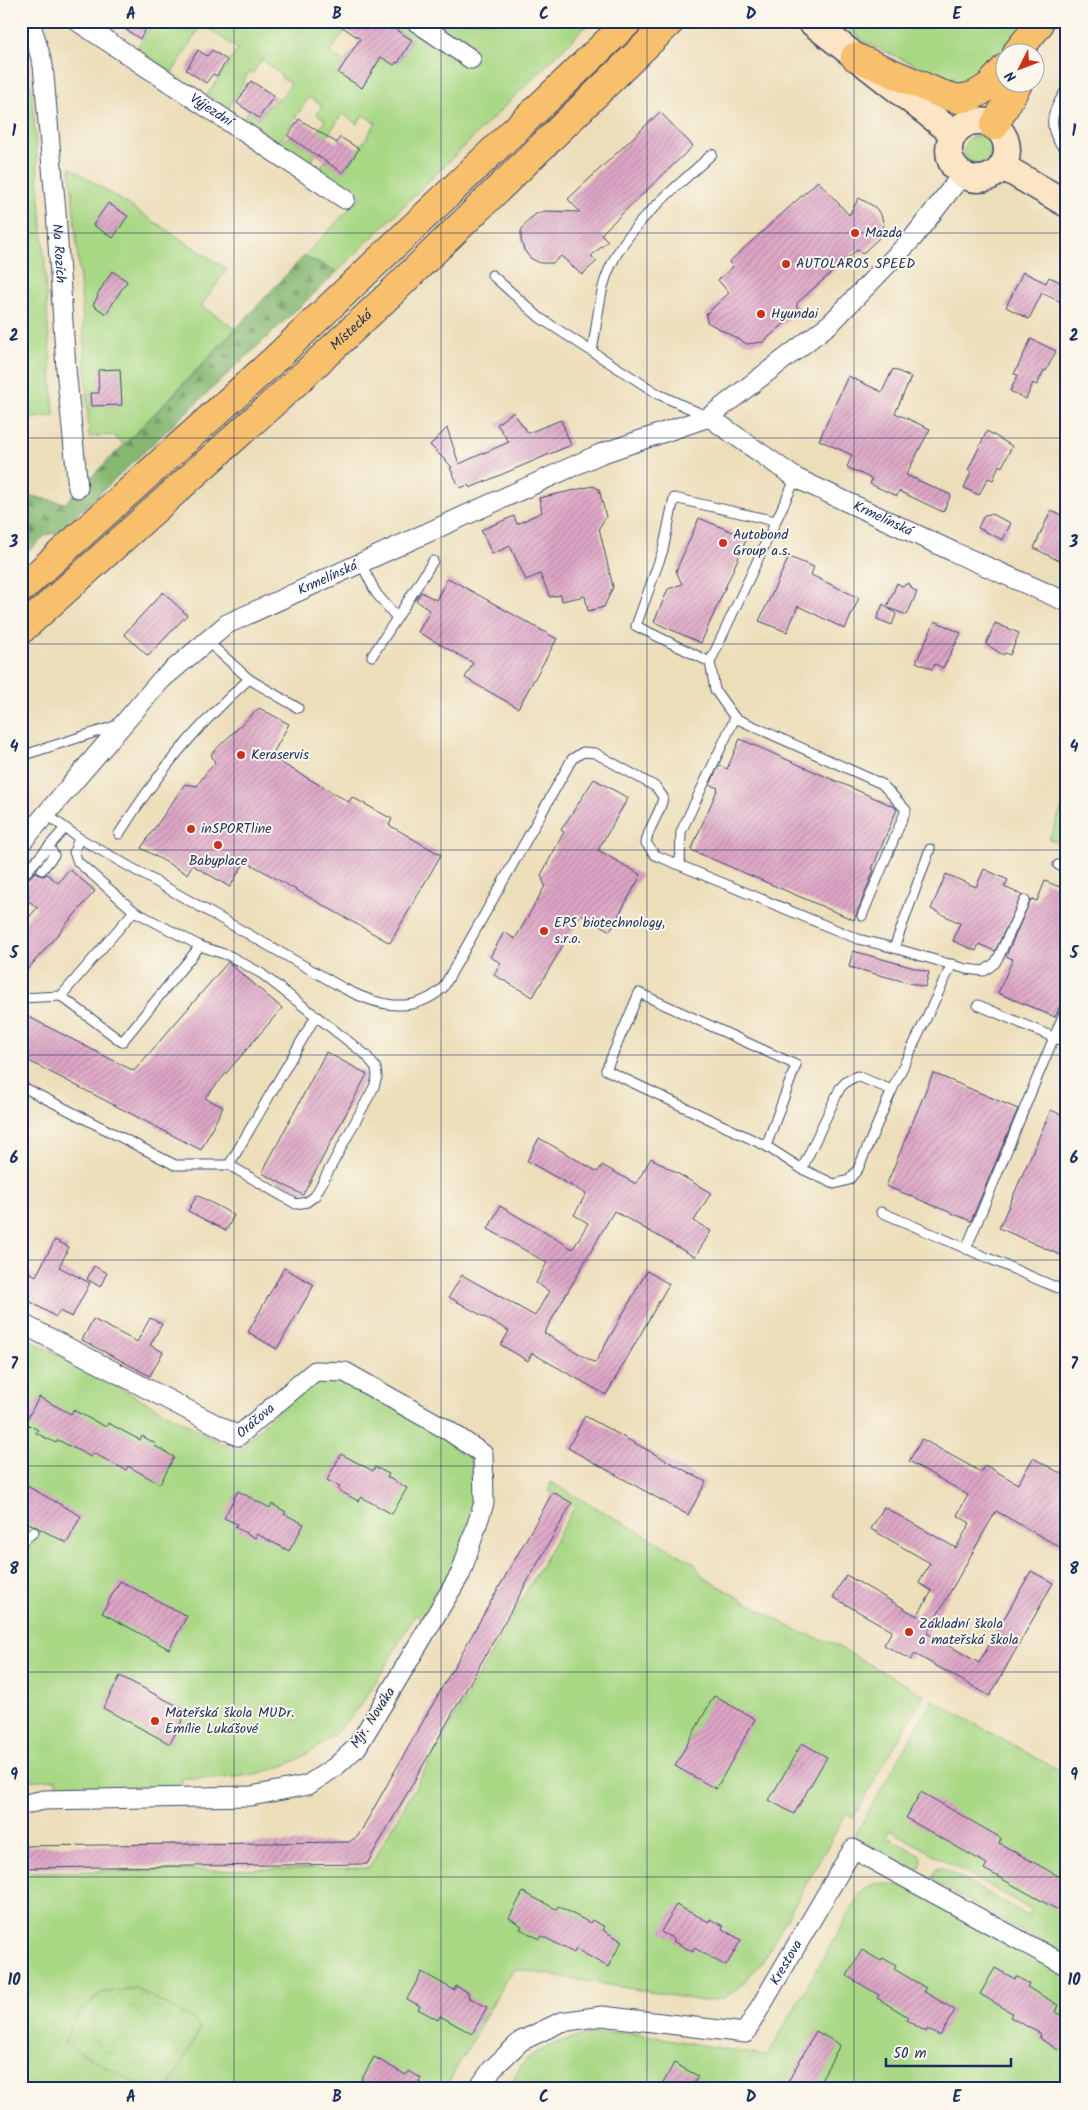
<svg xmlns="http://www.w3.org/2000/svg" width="1088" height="2110" font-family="Kalam,sans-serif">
<defs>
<pattern id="forest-firs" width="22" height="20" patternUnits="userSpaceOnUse" patternTransform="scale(1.25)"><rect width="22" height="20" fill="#86b872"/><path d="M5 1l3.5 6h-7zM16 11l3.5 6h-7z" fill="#6d9661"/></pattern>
<pattern id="park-crowns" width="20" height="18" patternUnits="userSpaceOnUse" patternTransform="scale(1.25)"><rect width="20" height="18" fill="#a9d885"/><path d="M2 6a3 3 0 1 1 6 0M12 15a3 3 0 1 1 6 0" fill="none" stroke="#91ba75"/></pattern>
<pattern id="building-hatch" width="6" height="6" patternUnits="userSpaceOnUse" patternTransform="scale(1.25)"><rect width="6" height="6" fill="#dea6c6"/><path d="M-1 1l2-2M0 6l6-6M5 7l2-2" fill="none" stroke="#b388a4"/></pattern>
</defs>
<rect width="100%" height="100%" fill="#fbf7ec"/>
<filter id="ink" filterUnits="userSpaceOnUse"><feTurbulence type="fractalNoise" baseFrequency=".02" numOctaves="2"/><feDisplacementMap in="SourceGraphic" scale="10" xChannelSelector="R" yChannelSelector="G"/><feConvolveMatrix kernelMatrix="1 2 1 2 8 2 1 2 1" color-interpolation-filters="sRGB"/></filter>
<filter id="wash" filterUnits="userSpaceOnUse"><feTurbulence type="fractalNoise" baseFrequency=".0096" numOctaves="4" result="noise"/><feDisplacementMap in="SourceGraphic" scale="20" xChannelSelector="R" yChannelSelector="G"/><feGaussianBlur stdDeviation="1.12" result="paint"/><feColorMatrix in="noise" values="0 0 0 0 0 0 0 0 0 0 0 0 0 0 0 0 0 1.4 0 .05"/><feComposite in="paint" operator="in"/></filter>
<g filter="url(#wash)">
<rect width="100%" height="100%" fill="#eddeba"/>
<g fill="#a9d885" stroke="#628472">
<path d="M154,21H333L346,29L330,53L344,62L350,54L338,73L362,88L383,54L398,63L412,40L382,21H397L458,61L472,46L440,26L443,21H591L337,272L304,256L361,197L319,169L325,161L344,172L376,123L363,115L357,124L342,114L310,163L282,145L288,136L307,148L325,120L317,114L322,105L309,97L279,143L243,119L249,110L259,118L268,105L270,106L274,100L272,98L274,96L280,100L291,83L281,78L282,76L262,59L253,73L249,72L228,109L207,95L238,49L202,24L172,73L136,49Z"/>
<path d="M840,21H1023L1020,31L982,76L966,84L952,82L865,42Z"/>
<path d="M21,49L32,91L46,281L45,280L54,416L25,419L21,418Z"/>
<circle cx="978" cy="150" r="14"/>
<path d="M70,167L227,269L201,306L236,329L124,445L113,435L89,437L82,304Z"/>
<path d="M1067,796V846L1049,839Z"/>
<path d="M21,1335L237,1451C258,1432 295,1388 321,1382C332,1380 342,1381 353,1383L458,1446L469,1458L476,1476V1496L459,1559L426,1620L415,1614C372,1689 344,1757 250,1775C228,1779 205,1778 182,1778L181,1790L58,1791L57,1779L21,1781Z"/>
<path d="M551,1482L694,1563L704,1578L797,1631L830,1642L924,1695L853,1818L846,1814L761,1964L735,1991L722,1999L703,2001L515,1969L505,1981L445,2089H21V1875L28,1872L369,1868L575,1506L549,1491Z"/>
<path d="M932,1700L1067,1775V1957L933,1881V1875L937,1869L942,1868L1028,1916L1032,1910L890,1830L886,1836L921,1856L922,1861L920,1868L913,1870L854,1837Z"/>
<path d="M902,1881L1067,1975V2089H509C514,2080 519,2065 527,2059C555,2036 605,2030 639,2034L764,2056L768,2055L860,1894C871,1882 881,1881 896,1886Z"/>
</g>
<path fill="url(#forest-firs)" stroke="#507468" d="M304,256L337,272L58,532L46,535L21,558V494L65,503L165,404Z"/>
<path fill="url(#park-crowns)" stroke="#628472" d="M135,1988L193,2019L200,2029L168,2089H146L63,2043L79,2012L102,1993Z"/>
<g id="blocks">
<g fill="url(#building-hatch)">
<path d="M113,21H151L140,39Z"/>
<path d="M334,21H382L412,40L398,63L396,62L394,65L381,57L362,88L338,73L360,39Z"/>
<path d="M198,50L207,56L212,50L227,60L217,76L213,74L206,83L186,70Z"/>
<path d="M251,81L274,96L259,118L237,103Z"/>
<path d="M660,112L693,146L601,234L608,241L591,256L597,261L582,275L561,256L553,263H540L530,258L524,250L521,240V231L527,221L536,214L544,211L580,212L568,199Z"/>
<path d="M299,119L337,143L340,137L359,149L343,173L288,136Z"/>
<path d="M818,181L849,215L859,198L875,207L881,215L884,225L879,238L862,254L858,249L797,303V313L763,342L747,344L707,322L706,314L729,293L718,280L733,267L729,262Z"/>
<path d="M108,203L128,216L113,238L93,225Z"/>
<path d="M112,271L127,281L106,314L93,305L98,296L97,295Z"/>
<path d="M1023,272L1046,283L1049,277L1067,285V305L1042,293L1029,319L1006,307Z"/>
<path d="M1031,339L1056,351L1046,371L1044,370L1037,385L1033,383L1026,399L1010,391L1018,375L1014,374Z"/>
<path d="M120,369L122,405L91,406L90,393H99L98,370Z"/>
<path d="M893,369L911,377L895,413L930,429L906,475L951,495L943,512L899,491L897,496L870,484L872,479L847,467L852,455L819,440L848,376L882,392Z"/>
<path d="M513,412L528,433L561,420L571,445L470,488L468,485L460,488L450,468L452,467L430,445L447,428L459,464L509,442L497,424Z"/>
<path d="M987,431L1012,446L1002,467L999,465L993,480L988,478L979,495L964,488L971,472L968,470Z"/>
<path d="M593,486L599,489L606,517L599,528L613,587L604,607L588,611L585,596L562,601L561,595L550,597L540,574L526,580L510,546L492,554L481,530L514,516L517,524L542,512L539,498Z"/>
<path d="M1051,510L1067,518V565L1034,548Z"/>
<path d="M991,514L1011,523L1003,540L978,528L984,515Z"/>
<path d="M699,518L747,538L701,643L654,622L668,589L682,584L676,571Z"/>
<path d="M789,557L814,567L811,575L859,598L845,629L798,606L787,632L759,621Z"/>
<path d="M448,578L557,639L518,708L465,678L473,663L418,632L430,611L416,600L421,592L436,600Z"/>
<path d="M897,583L902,586L909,583L912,589L917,592L907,615L888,608L896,614L892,625L877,619L883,604L887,607Z"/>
<path d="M163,592L187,615L148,656L124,634Z"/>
<path d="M935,621L961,633L943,668L935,664L932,669L916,662Z"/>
<path d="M995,623L1019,633L1010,655L1005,653L1003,655L986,644Z"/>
<path d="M259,708L289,724L271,757L349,802L352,797L392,819L389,825L441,855L390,943L245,861L230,887L192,865L187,874L141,848L185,784L197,786L205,774L215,763L211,754Z"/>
<path d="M740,739L893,806L897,809L872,869L874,870L854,920L691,850L718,788L710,785L719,765L727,769Z"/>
<path d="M594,779L628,798L598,850L641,875L610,931L581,914L533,997L494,975L501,963L490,957L504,932L515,939L545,886L541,875L564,832L561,830Z"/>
<path d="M69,869L95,891L21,977V926L37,908L27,899L29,897L28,889L21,886L36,871L39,875L44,876L47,874L58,883Z"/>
<path d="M984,869L1008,880L1004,887L1022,895L995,951L979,944L976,951L953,941L960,923L931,909L946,874L976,887Z"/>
<path d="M1045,881L1067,890V990L1055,1017L998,993L1013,959L1006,956L1031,899L1037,901Z"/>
<path d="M853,951L929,972L925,987L849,967Z"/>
<path d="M228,962L282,1008L205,1098L223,1107L201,1150L21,1057V1013L134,1071Z"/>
<path d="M326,1052L367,1074L303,1195L262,1173Z"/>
<path d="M933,1073L1018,1109L971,1221L886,1186Z"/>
<path d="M1051,1110L1067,1117V1258L999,1228Z"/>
<path d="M539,1138L598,1172L602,1165L636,1184L651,1158L711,1193L694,1221L711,1231L695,1257L614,1211L544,1333L595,1363L647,1271L669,1284L606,1395L532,1353L528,1361L501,1345L509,1331L449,1297L462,1275L535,1316L549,1291L536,1283L547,1263L488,1229L500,1206L573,1249L588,1223L574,1215L586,1194L527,1161Z"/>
<path d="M197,1195L234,1215L226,1231L188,1211Z"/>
<path d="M55,1240L69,1247L59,1267L90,1283L72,1317L59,1311L56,1317L21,1296V1267L36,1276Z"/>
<path d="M94,1266L107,1273L100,1287L87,1279Z"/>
<path d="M284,1268L314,1285L277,1349L248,1332Z"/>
<path d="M150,1318L162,1324L150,1345L163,1352L150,1376L82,1340L93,1319L137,1342Z"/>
<path d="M39,1397L71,1414L73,1410L106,1427L108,1423L140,1440L142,1436L156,1444L155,1446L174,1457L160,1484L128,1466L126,1470L93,1453L91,1457L58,1440L56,1443L36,1433L38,1430L25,1423Z"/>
<path d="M585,1416L706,1482L688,1515L568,1448Z"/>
<path d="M922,1439L981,1472L985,1465L1018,1484L1033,1458L1067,1477V1551L996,1511L927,1633L979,1663L1031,1571L1053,1583L990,1696L915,1654L911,1660L884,1645L892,1631L833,1597L846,1575L917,1616L932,1591L919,1583L930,1563L871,1529L884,1507L956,1548L970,1523L957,1515L968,1495L909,1461Z"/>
<path d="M341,1454L373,1471L375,1467L389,1474L387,1477L407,1488L392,1514L361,1497L358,1501L338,1490L340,1487L327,1480Z"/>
<path d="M27,1486L81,1516L67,1543L21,1519V1498Z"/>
<path d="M238,1491L270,1508L272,1504L286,1512L284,1514L304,1524L289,1551L257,1534L255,1538L235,1527L237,1524L224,1518Z"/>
<path d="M553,1492L572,1503L367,1864L21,1868V1846L349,1842L358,1836Z"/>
<path d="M120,1581L187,1616L169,1649L102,1613Z"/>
<path d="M120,1676L187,1711L170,1744L103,1708Z"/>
<path d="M714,1696L755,1719L716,1789L675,1766Z"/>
<path d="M802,1743L827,1757L794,1814L769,1800Z"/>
<path d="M921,1792L1001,1838L999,1843L1067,1881V1915L984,1869L987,1864L906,1818Z"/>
<path d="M523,1892L556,1909L558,1906L590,1923L592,1920L605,1927L603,1930L622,1941L608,1967L576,1949L574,1953L542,1936L540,1939L520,1929L522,1926L509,1918Z"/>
<path d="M676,1905L709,1922L710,1919L723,1926L722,1929L741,1940L726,1966L694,1948L693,1952L673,1941L674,1939L661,1932Z"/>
<path d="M862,1950L881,1961L883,1958L896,1966L894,1969L926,1988L923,1991L955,2010L940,2036L927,2029L926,2032L906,2020L908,2017L877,1998L879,1995L847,1976Z"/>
<path d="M995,1968L1015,1979L1016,1976L1029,1984L1027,1987L1058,2005L1055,2012L1067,2019V2051L1060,2047L1058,2050L1039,2038L1041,2034L1010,2017L1012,2013L980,1994Z"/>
<path d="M422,1972L454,1990L456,1986L469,1993L468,1997L487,2007L472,2034L440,2016L438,2020L418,2009L420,2006L407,1999Z"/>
<path d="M816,2031L840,2045L816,2089H784Z"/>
<path d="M374,2057L406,2075L409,2071L421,2078L419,2082L430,2089H368L359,2084Z"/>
<path d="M674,2063L698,2076L691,2089H660Z"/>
</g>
</g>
</g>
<g filter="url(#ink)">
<use href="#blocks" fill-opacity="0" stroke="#3a496c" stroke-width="1"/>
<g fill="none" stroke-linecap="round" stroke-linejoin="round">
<defs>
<g id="lane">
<path d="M1067,88C1063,96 1056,105 1054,114C1050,125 1056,144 1067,149"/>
<path d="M492,275L540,318L658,394L706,416"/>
<path d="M592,351C596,330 598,308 603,287C618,230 672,192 712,154"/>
<path d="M775,521L674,498L663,550L636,626L710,662L796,478"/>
<path d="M361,563L376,593L397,618L372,656"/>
<path d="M397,618L433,561"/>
<path d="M207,641L249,679L298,708"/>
<path d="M735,718L882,784L906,810L862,916"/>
<path d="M21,756L118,725"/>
<path d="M46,814L79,838L343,988C376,1005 412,1016 443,988L572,759L583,752L595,753L656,787L663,797C661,814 649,824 646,843L655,855L858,939L894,948L930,849"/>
<path d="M119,834C158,772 195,728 249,679"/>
<path d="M79,838L74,852L78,862L134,911L200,946L230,956L262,974L366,1055L376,1068L377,1077L374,1087L315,1196L307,1202L296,1204L229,1165L316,1016"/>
<path d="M680,865L681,832L735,718L715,690L710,662"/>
<path d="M1058,865L1067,869"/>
<path d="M42,870L54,855L49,847"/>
<path d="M21,878L65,828"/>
<path d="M21,895L23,892"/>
<path d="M134,911L61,996L122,1042L200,946"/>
<path d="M894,948L966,969L984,971L995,963L999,956L1025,900"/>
<path d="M21,998L61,996"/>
<path d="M978,1005L1067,1043"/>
<path d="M21,1086L175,1165H229"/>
<path d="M766,1146L796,1065L639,993L606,1070L766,1146L802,1169L834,1184L849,1180L858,1169L892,1090L952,964"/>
<path d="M802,1169L840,1088L847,1081L857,1076L892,1090"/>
<path d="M881,1212L1067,1292"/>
<path d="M966,1249L1067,1006"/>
<path d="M21,1542L34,1532"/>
</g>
<g id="street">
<path id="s1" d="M30,21L43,65L56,212L66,369L78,488"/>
<path id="s2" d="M77,21L345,199"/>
<path d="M415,21L471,59"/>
<path id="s3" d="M962,175L912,239L831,323L709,417L796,478L956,553L1067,602"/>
<path id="s4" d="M21,843L161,680L227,624L600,454L709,417"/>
<path id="s5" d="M21,1323L238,1436L315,1371L345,1372L446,1429L483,1454L484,1503L461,1573L357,1747L335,1767L308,1785L251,1796L44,1800L21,1805"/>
<path id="s6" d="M478,2089L492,2069L521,2041L561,2022L602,2016L745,2033L853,1849L1067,1966"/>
</g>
<g id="secondary">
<path d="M810,21L954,134"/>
<circle cx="978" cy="150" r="29"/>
<path d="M1002,166L1067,204"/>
</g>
<g id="highway">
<path d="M1017,52L1038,26"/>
<path d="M855,57L941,94L958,99L973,96L988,87L1006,67"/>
<path d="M994,126L1019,82"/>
<path d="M21,589L272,362L629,21"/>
<path id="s7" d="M21,630L292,386L385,299L671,21"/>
</g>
</defs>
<use href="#lane" stroke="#3a496c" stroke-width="11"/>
<use href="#street" stroke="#3a496c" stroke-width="21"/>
<use href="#secondary" stroke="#3a496c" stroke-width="29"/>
<use href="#highway" stroke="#3a496c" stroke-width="30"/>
<use href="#lane" stroke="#fff" stroke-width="9"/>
<use href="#street" stroke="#fff" stroke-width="19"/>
<use href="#secondary" stroke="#fce5c4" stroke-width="26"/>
<use href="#highway" stroke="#f8bf6c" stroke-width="28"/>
</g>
</g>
<path fill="none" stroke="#1b2f5e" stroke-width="1" stroke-opacity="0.55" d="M234,21V2089M441,21V2089M647,21V2089M854,21V2089M21,233H1067M21,438H1067M21,644H1067M21,850H1067M21,1055H1067M21,1260H1067M21,1466H1067M21,1672H1067M21,1877H1067"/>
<g fill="#c8321e" stroke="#fbf7ec" stroke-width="2">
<circle cx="855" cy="233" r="5"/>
<circle cx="786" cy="264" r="5"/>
<circle cx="761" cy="314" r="5"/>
<circle cx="723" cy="543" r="5"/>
<circle cx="241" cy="755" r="5"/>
<circle cx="191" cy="829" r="5"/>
<circle cx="218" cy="845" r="5"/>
<circle cx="544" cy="931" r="5"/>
<circle cx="909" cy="1632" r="5"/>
<circle cx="155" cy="1721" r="5"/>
</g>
<g text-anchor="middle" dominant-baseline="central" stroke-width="4" stroke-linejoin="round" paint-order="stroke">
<g font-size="14" fill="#1b2f5e" stroke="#fbf7ec">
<text stroke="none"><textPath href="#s2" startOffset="161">Výjezdní</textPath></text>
<text stroke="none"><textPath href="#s1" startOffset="235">Na Rozích</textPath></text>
<text stroke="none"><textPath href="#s7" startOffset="446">Místecká</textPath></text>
<text stroke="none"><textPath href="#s3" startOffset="554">Krmelínská</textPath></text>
<text stroke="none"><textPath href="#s4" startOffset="412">Krmelínská</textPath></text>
<text stroke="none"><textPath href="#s5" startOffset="268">Oráčova</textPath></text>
<text transform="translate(373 1718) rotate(-57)">Mjr. Nováka</text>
<text stroke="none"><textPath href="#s6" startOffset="376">Krestova</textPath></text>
</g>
<g font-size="14" fill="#1b2f5e" stroke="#fbf7ec" text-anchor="start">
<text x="865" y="233">Mazda</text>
<text x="796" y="264">AUTOLAROS SPEED</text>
<text x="771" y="314">Hyundai</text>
<text x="733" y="535">Autobond<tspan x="733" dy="16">Group a.s.</tspan></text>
<text x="251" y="755">Keraservis</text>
<text x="201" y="829">inSPORTline</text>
<text x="218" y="861" text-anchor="middle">Babyplace</text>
<text x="554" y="923">EPS biotechnology,<tspan x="554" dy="16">s.r.o.</tspan></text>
<text x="919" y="1624">Základní škola<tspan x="919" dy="16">a mateřská škola</tspan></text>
<text x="165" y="1713">Mateřská škola MUDr.<tspan x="165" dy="16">Emílie Lukášové</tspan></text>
</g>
</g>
<rect width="1088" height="2110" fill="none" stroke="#fbf7ec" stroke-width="55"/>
<g transform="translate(1020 68) rotate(228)"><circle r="24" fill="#fbf7ec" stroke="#a1a7b3"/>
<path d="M0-4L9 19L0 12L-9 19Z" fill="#c8321e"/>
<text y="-8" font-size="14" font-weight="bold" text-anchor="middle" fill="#1b2f5e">N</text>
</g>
<path d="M886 2058v8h125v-8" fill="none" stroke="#1b2f5e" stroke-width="2.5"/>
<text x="893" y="2058" font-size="15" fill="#1b2f5e" stroke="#fbf7ec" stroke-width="4" paint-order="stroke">50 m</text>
<rect x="28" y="28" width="1032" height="2054" fill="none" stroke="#1b2f5e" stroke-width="2"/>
<g font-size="16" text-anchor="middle" font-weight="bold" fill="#1b2f5e">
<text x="131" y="19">A</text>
<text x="337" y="19">B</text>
<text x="544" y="19">C</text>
<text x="751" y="19">D</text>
<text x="957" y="19">E</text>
<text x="14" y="136">1</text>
<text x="1074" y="136">1</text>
<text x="14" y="341">2</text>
<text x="1074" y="341">2</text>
<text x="14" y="547">3</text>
<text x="1074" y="547">3</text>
<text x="14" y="752">4</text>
<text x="1074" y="752">4</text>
<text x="14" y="958">5</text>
<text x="1074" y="958">5</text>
<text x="14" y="1163">6</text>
<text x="1074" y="1163">6</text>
<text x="14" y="1369">7</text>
<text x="1074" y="1369">7</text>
<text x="14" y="1574">8</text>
<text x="1074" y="1574">8</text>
<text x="14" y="1780">9</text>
<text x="1074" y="1780">9</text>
<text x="14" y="1985">10</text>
<text x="1074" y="1985">10</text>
<text x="131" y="2102">A</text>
<text x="337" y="2102">B</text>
<text x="544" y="2102">C</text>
<text x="751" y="2102">D</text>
<text x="957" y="2102">E</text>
</g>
</svg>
